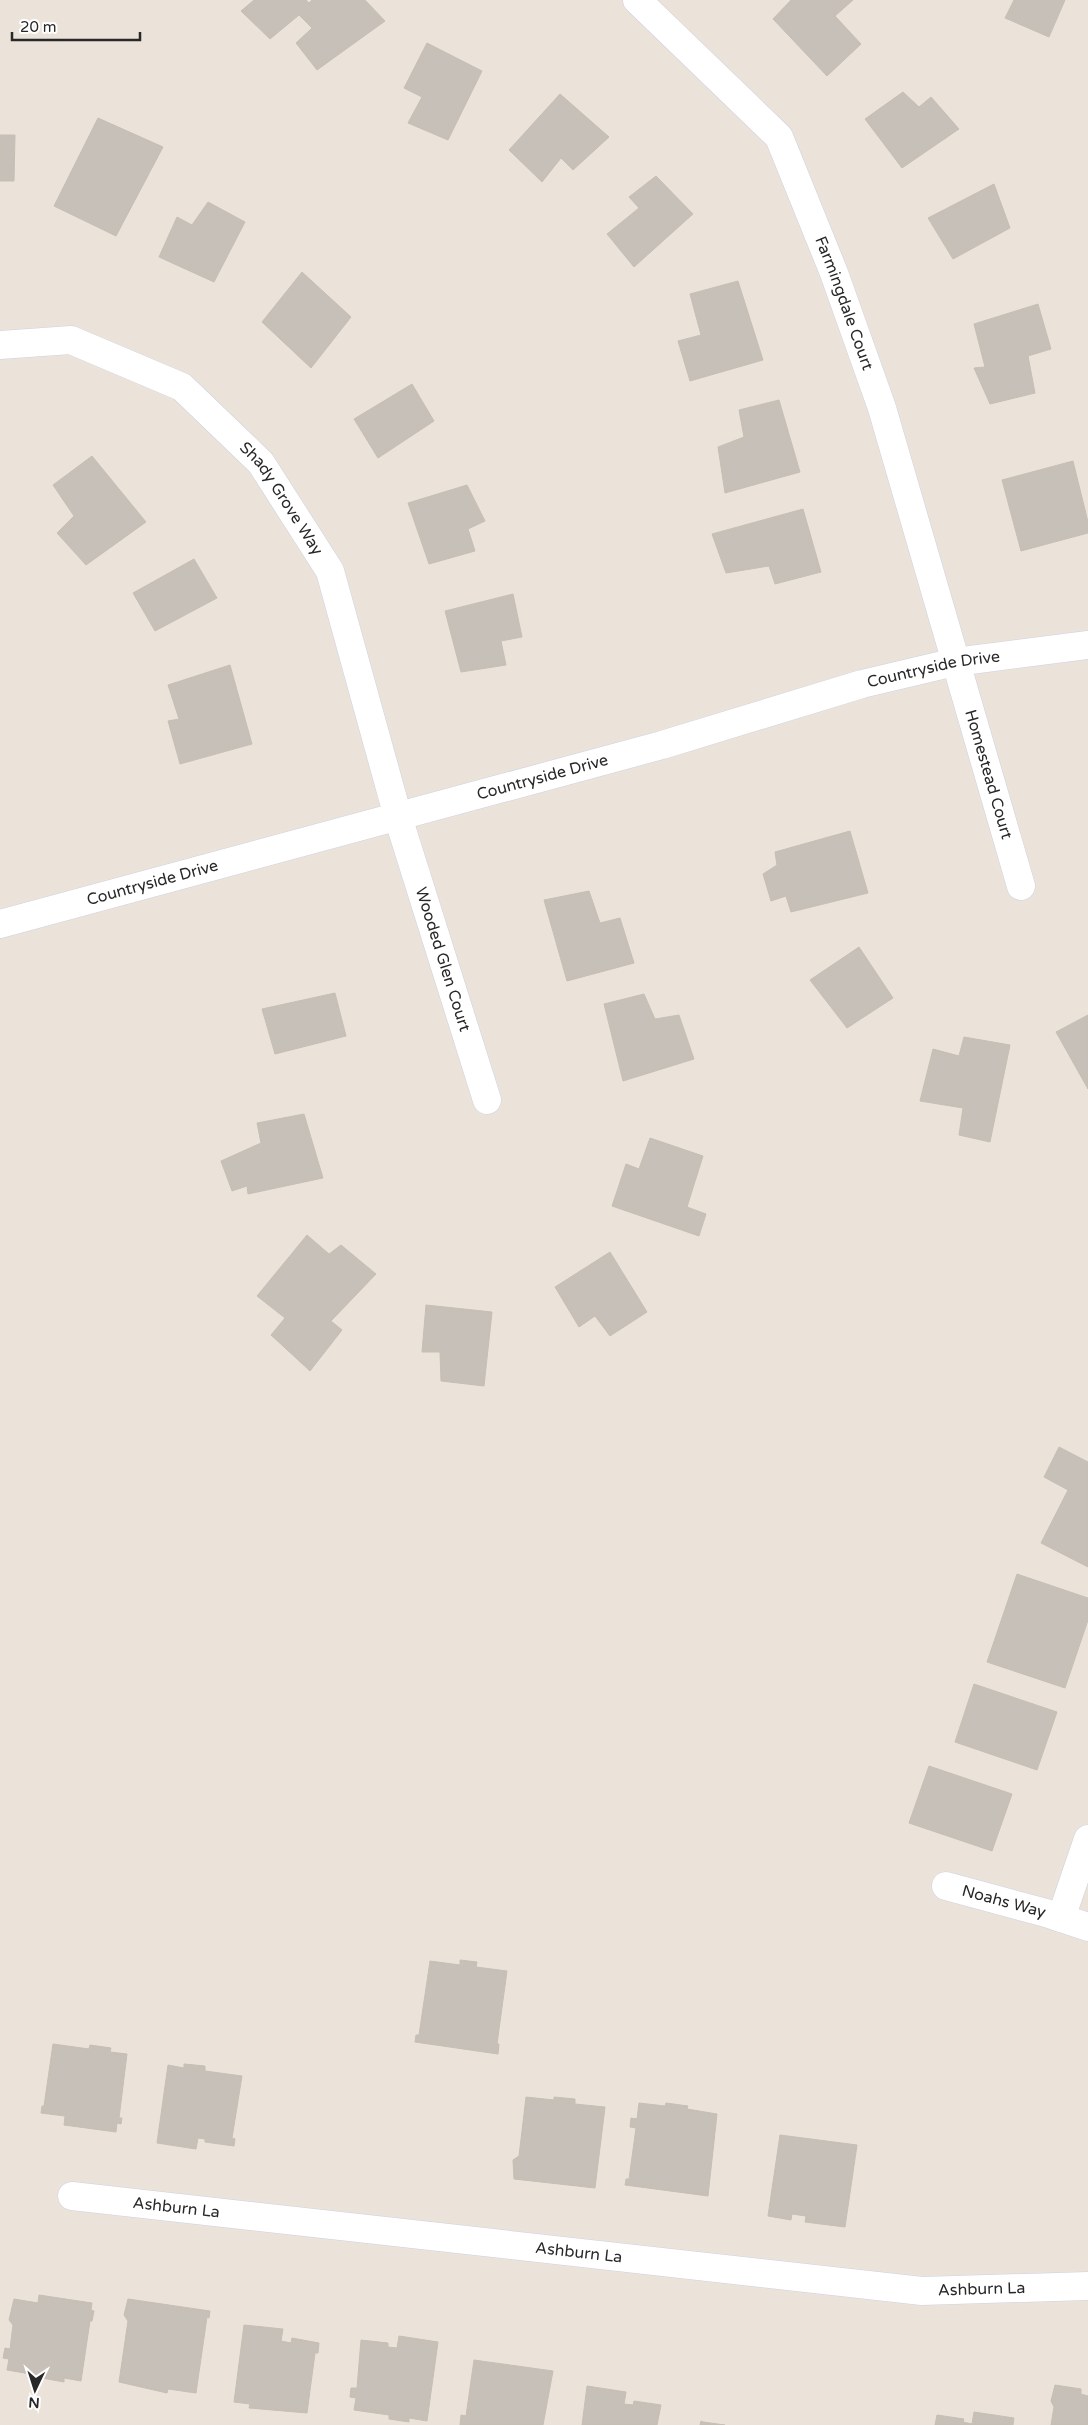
<svg xmlns="http://www.w3.org/2000/svg" width="1088" height="2425" font-family="'Varela Round',sans-serif">
<rect width="100%" height="100%" fill="#ebe3d9"/>
<g fill="#c6c0b9" stroke="#c6bfb3">
<path d="M254,0H306L309,3L312,0H365L385,21L317,70L296,43L312,28L299,15L270,39L241,11Z"/>
<path d="M791,0H853L835,16L861,44L827,76L773,19Z"/>
<path d="M1014,0H1065L1049,37L1005,18Z"/>
<path d="M427,43L482,71L448,140L408,123L422,97L404,88Z"/>
<path d="M903,92L919,107L931,97L959,129L902,168L865,119Z"/>
<path d="M560,94L609,137L573,170L561,158L542,182L509,150Z"/>
<path d="M98,118L163,147L116,236L54,206Z"/>
<path d="M0,135H15L14,181H0Z"/>
<path d="M656,176L693,214L634,267L607,234L639,208L629,197Z"/>
<path d="M994,184L1010,228L953,259L928,218Z"/>
<path d="M208,202L245,222L214,282L159,257L177,217L192,225Z"/>
<path d="M302,272L351,317L311,368L262,322Z"/>
<path d="M738,281L763,360L690,381L678,341L701,335L690,294Z"/>
<path d="M1038,304L1051,349L1028,356L1035,393L990,404L974,368L985,367L974,324Z"/>
<path d="M412,384L434,421L378,458L354,419Z"/>
<path d="M779,400L800,472L725,493L718,447L744,437L739,410Z"/>
<path d="M92,456L146,522L86,565L57,533L74,516L53,485Z"/>
<path d="M1073,461L1088,522V533L1021,551L1002,480Z"/>
<path d="M467,485L485,521L468,529L475,551L429,564L408,503Z"/>
<path d="M803,509L821,572L775,584L769,566L726,573L712,534Z"/>
<path d="M194,559L217,598L155,631L133,593Z"/>
<path d="M513,594L522,637L501,641L506,665L461,672L445,611Z"/>
<path d="M230,665L252,744L180,764L168,721L179,719L168,685Z"/>
<path d="M850,831L868,893L791,912L786,896L771,901L763,874L777,865L775,852Z"/>
<path d="M589,891L600,923L620,918L634,963L567,981L544,900Z"/>
<path d="M859,947L893,998L847,1028L810,980Z"/>
<path d="M335,993L346,1036L275,1054L262,1009Z"/>
<path d="M644,994L655,1019L679,1015L694,1059L623,1081L604,1004Z"/>
<path d="M1088,1015V1089L1056,1032Z"/>
<path d="M964,1037L1010,1045L990,1142L959,1135L963,1108L920,1101L933,1049L959,1056Z"/>
<path d="M304,1114L323,1178L248,1194L247,1186L232,1191L221,1161L261,1143L257,1123Z"/>
<path d="M650,1138L703,1156L687,1207L706,1214L699,1236L612,1206L626,1164L639,1169Z"/>
<path d="M307,1235L329,1254L341,1245L376,1274L331,1321L342,1330L310,1371L271,1335L285,1318L257,1296Z"/>
<path d="M610,1252L647,1312L610,1336L595,1316L579,1327L555,1287Z"/>
<path d="M426,1305L492,1312L484,1386L441,1381L440,1352H422Z"/>
<path d="M1059,1447L1088,1462V1567L1041,1543L1068,1490L1044,1477Z"/>
<path d="M1017,1574L1088,1598V1620L1065,1688L987,1662Z"/>
<path d="M974,1684L1057,1712L1037,1770L955,1742Z"/>
<path d="M929,1766L1012,1794L992,1851L909,1823Z"/>
<path d="M460,1960L477,1962L476,1967L507,1971L497,2044H499L498,2054L415,2042L416,2035H419L430,1961L460,1965Z"/>
<path d="M53,2044L89,2049L90,2045L111,2048L110,2052L127,2054L119,2118H122L121,2124L117,2123L116,2132L64,2125L65,2116L41,2113L42,2106H44Z"/>
<path d="M184,2064L205,2066V2071L242,2076L232,2138L235,2139L234,2146L205,2142V2139L198,2138L196,2149L157,2143L168,2065L184,2068Z"/>
<path d="M526,2097L554,2100V2097L575,2099V2104L605,2107L595,2188L514,2179L513,2160L519,2156Z"/>
<path d="M639,2103L665,2106L666,2103L688,2106L687,2109L717,2114L708,2196L625,2185L626,2179H629L636,2128L630,2127L631,2118L637,2119Z"/>
<path d="M780,2135L857,2145L845,2227L805,2222L806,2216L792,2214L791,2220L768,2216Z"/>
<path d="M39,2295L92,2303L91,2310L94,2311L92,2321H90L81,2381L64,2378V2382L42,2378V2376L7,2370L9,2359L3,2358L5,2348L10,2349L13,2325L9,2320L14,2299L38,2303Z"/>
<path d="M128,2299L210,2311L209,2318L207,2317L196,2393L168,2389L167,2393L119,2382L128,2321L124,2315Z"/>
<path d="M244,2325L283,2329L281,2341L291,2343L292,2338L319,2343L318,2353H315L307,2413L249,2408L250,2404L234,2402Z"/>
<path d="M399,2336L438,2342L427,2421L409,2418V2422L389,2419V2415L354,2410L356,2398L350,2397L351,2388H357L361,2340L388,2343V2347L397,2348Z"/>
<path d="M474,2360L553,2371L543,2425H460L461,2415L466,2416Z"/>
<path d="M1055,2385L1081,2389V2394L1088,2396V2425H1051L1054,2407L1051,2401Z"/>
<path d="M587,2386L626,2392L624,2404L633,2405L634,2401L661,2405L657,2425H582Z"/>
<path d="M974,2412L1014,2418L1013,2425H935L937,2415L964,2419L963,2422L972,2424Z"/>
<path d="M701,2421L703,2422L725,2425H700Z"/>
</g>
<g fill="none" stroke-linecap="round" stroke-linejoin="round">
<defs>
<g id="street">
<path id="s1" d="M637,0L779,137L834,273L882,408L1021,886"/>
<path id="s2" d="M0,345L71,340L182,387L261,463L330,571L398,817L487,1100"/>
<path id="s3" d="M0,924L662,745L862,684L955,662L1088,645"/>
<path id="s4" d="M946,1886L1046,1913L1088,1927"/>
<path d="M1061,1918L1088,1839"/>
<path id="s5" d="M72,2196L922,2291L1088,2286"/>
</g>
</defs>
<use href="#street" stroke="#ced1e1" stroke-width="29"/>
<use href="#street" stroke="#fff" stroke-width="28"/>
</g>
<g text-anchor="middle" dominant-baseline="central" stroke-width="4.5" stroke-linejoin="round" paint-order="stroke">
<g font-size="16" fill="#282828" stroke="#fff">
<text stroke="none"><textPath href="#s1" startOffset="376">Farmingdale Court</textPath></text>
<text stroke="none"><textPath href="#s2" startOffset="342">Shady Grove Way</textPath></text>
<text stroke="none"><textPath href="#s3" startOffset="968">Countryside Drive</textPath></text>
<text stroke="none"><textPath href="#s1" startOffset="869">Homestead Court</textPath></text>
<text stroke="none"><textPath href="#s3" startOffset="562">Countryside Drive</textPath></text>
<text stroke="none"><textPath href="#s3" startOffset="158">Countryside Drive</textPath></text>
<text stroke="none"><textPath href="#s2" startOffset="834">Wooded Glen Court</textPath></text>
<text stroke="none"><textPath href="#s4" startOffset="60">Noahs Way</textPath></text>
<text stroke="none"><textPath href="#s5" startOffset="105">Ashburn La</textPath></text>
<text stroke="none"><textPath href="#s5" startOffset="510">Ashburn La</textPath></text>
<text stroke="none"><textPath href="#s5" startOffset="915">Ashburn La</textPath></text>
</g>
</g>
<g transform="translate(35 2390) rotate(184)" stroke="#ffffff" stroke-width="4" paint-order="stroke">
<path d="M0-4L9 19L0 12L-9 19Z" fill="#282828"/>
<text y="-8" font-size="14" font-weight="bold" text-anchor="middle" fill="#282828">N</text>
</g>
<path d="M12 32v8h128v-8" fill="none" stroke="#282828" stroke-width="2.5"/>
<text x="20" y="32" font-size="15" fill="#282828" stroke="#ffffff" stroke-width="4" paint-order="stroke">20 m</text>
</svg>
